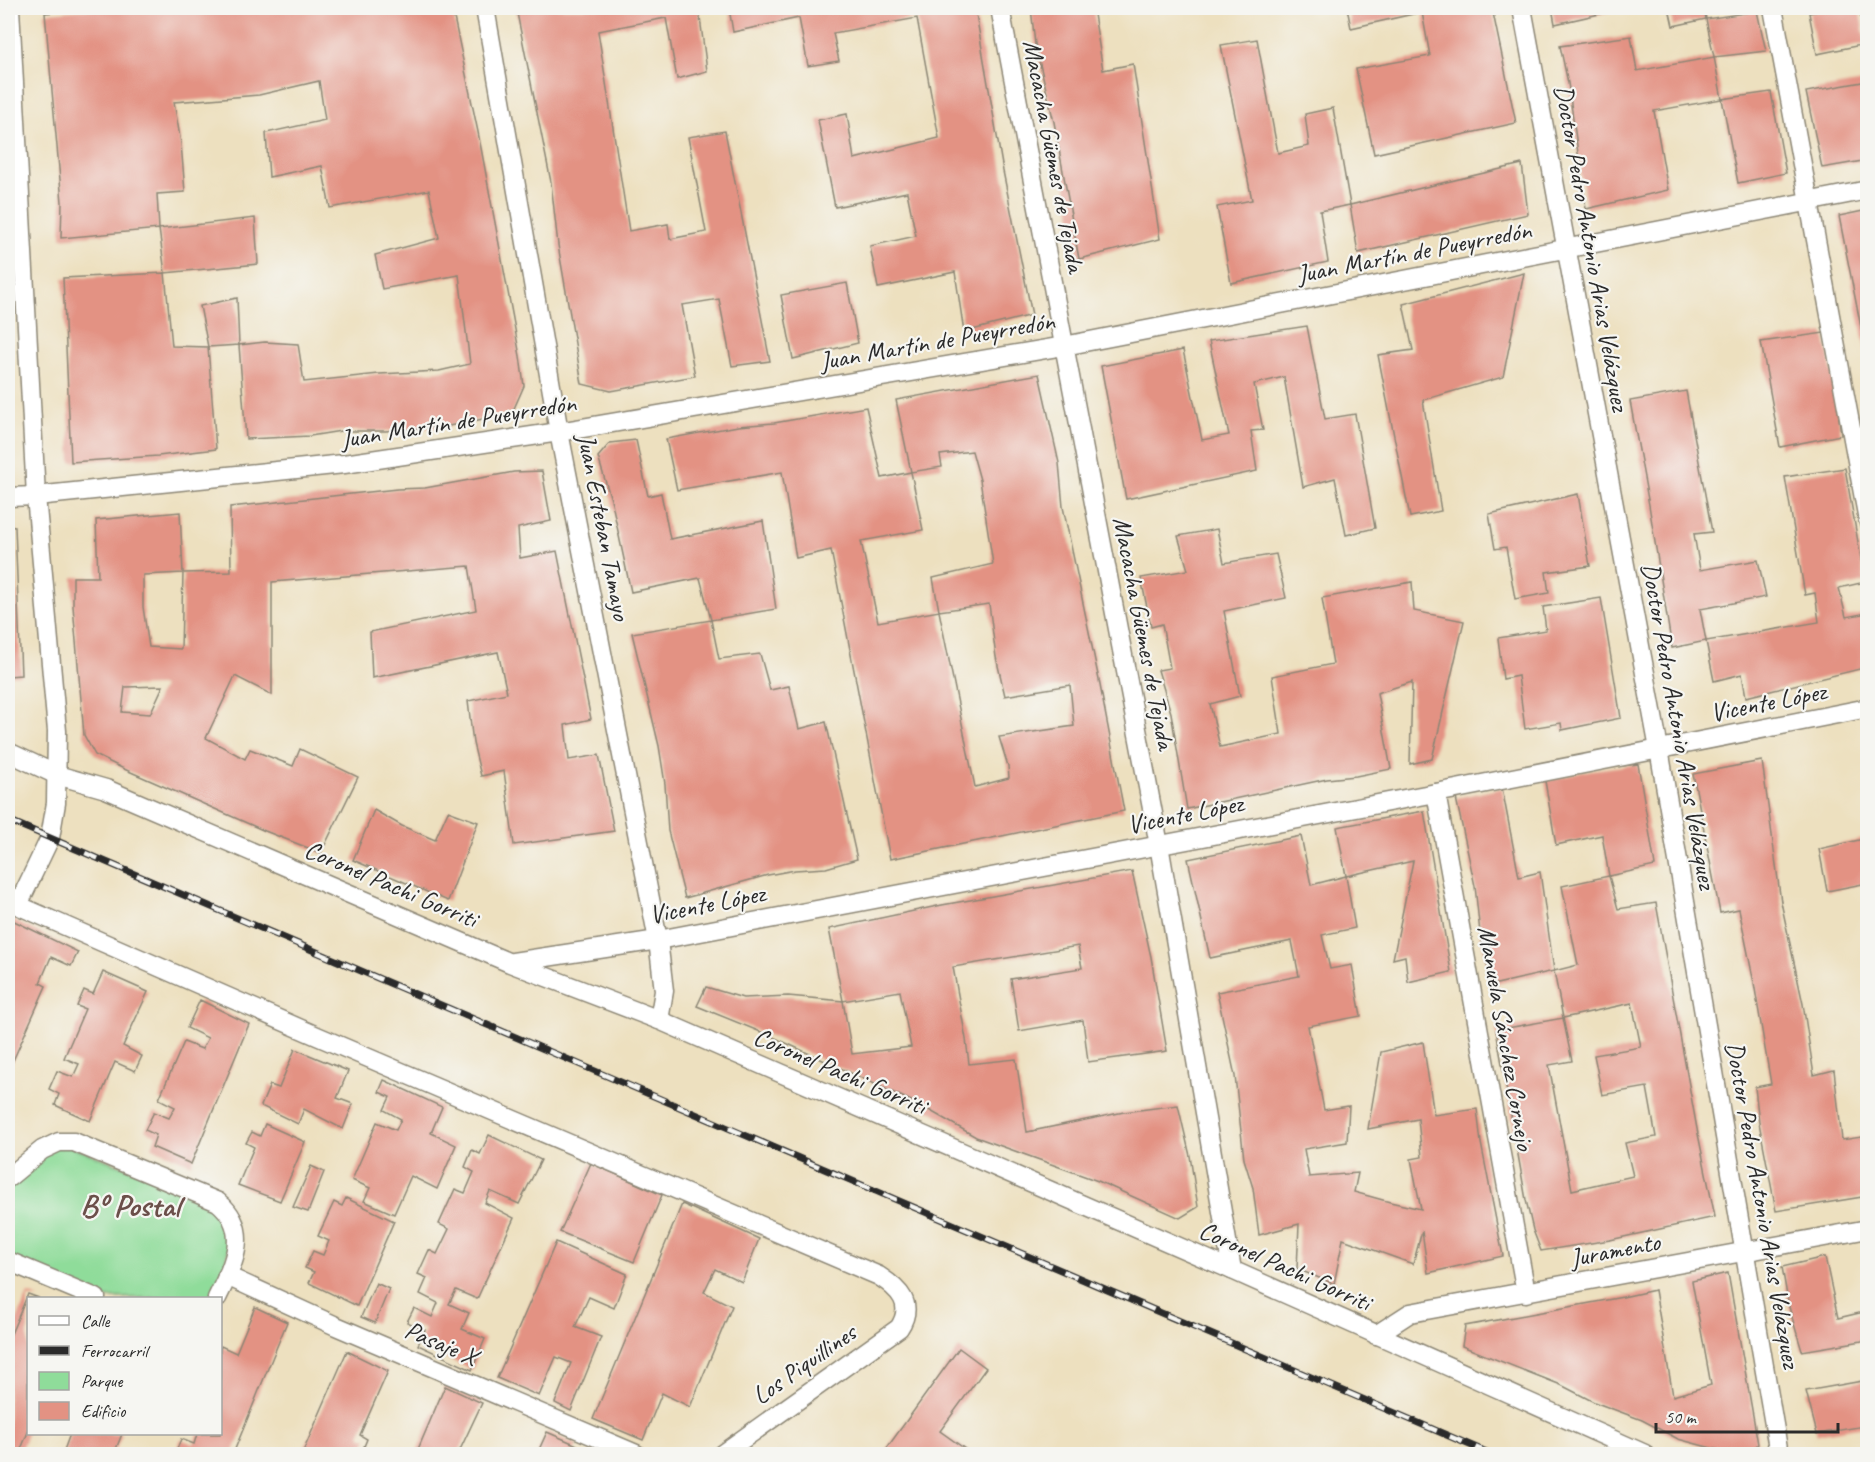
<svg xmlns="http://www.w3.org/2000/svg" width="1875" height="1462" font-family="Caveat,sans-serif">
<rect width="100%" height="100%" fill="#f6f6f2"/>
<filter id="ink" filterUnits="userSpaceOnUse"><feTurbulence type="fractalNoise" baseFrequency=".0167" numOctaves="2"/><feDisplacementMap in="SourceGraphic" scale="12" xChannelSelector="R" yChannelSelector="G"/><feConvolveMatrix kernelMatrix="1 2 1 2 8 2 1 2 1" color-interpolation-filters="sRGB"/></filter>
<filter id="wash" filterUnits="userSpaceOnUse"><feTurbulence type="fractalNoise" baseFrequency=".008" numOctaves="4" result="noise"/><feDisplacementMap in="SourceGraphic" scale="24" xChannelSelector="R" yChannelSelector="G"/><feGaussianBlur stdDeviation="1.35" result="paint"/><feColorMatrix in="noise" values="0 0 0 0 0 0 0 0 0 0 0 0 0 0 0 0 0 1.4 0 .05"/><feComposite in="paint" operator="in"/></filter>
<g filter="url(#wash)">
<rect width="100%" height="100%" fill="#ede0bf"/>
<path fill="#8fdc9a" stroke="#5d8462" stroke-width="1.5" d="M59,1142L213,1200L235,1221L217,1298H96L8,1261V1178Z"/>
<g id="blocks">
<g fill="#e39283" fill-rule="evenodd">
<path d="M104,8H452L478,132L520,356L524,386L512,413L444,427L385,431H341L310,436L246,439L239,345L265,342L298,344L304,382L379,374L439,371L470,364L459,275L382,289L375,255L439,238L429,190L330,208L322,166L269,177L266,133L325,120L319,81L259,95L174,102L181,143L185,192L157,194L159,229L255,218L258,264L165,273L159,229L61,238L62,202L45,13Z"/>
<path d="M516,8H707L699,10L707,71L677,79L666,18L598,31L629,231L668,224L670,239L706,232L688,137L725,131L770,361L732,366L719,299L682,305L695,376L611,391L582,384L558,245L551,182Z"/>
<path d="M729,8H975L1003,171L1032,315L964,332L955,272L878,288L870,246L916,236L907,192L835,207L818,120L847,114L854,159L939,138L917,18L833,33L839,61L808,66L799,18L733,32Z"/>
<path d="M1031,8H1093L1103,70L1133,64L1160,239L1079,259L1054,122L1035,44Z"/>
<path d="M1347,8H1492L1516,123L1374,154L1356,69L1430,56L1422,12L1351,28Z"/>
<path d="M1552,8H1626L1555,24Z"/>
<path d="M1669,8H1704L1706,19L1673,26Z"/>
<path d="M1834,8H1859L1866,44L1817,54L1809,13Z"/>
<path d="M1757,11L1766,51L1714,57L1706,19Z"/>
<path d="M1631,36L1637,71L1714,57L1722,99L1654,111L1668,190L1586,209L1568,83L1560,46Z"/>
<path d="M1257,39L1278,153L1309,146L1305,114L1333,108L1350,205L1522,164L1528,214L1358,253L1350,205L1320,211L1328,262L1231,283L1217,207L1252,200L1221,45Z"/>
<path d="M1868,81V160L1822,168L1806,92Z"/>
<path d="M1771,92L1786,173L1738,183L1722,99Z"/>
<path d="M1868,210V353H1866L1839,216Z"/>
<path d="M165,273L172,346L208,347L216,449L158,456L71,462L63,278Z"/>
<path d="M1524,273L1503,377L1423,400L1441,511L1410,517L1378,355L1413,350L1403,304Z"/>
<path d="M847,283L858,343L793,359L781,295Z"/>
<path d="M237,298L239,345L208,347L200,306Z"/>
<path d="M1307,326L1325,419L1355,414L1375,528L1346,535L1335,478L1303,487L1284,377L1254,384L1263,430L1251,431L1257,471L1126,499L1101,366L1183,350L1202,440L1229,435L1209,341Z"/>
<path d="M1824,333L1836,394L1841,435L1780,447L1761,342Z"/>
<path d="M1039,374L1059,463L1063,507L1099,680L1124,811L890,859L831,550L796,558L782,472L677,490L666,439L738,426L774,423L866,407L882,478L911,472L923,530L861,541L878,622L939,611L975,787L1009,778L1008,766L999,737L1074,726L1070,685L1005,696L996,657L989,604L939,611L933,578L993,564L980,480L972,451L940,455L942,467L911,472L896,400Z"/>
<path d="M1686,391L1712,532L1694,534L1700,570L1758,560L1766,597L1700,609L1706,641L1672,648L1649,505L1630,401Z"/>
<path d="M636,440L648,496L661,493L670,539L763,521L776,609L711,620L700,578L631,592L612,503L598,457L610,443Z"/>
<path d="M1845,468L1865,582L1839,588L1846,617L1868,613V667L1746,697L1742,674L1714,681L1706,641L1819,622L1815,593L1805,595L1785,477Z"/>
<path d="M542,471L551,521L518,528L520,558L557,551L591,719L565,725L569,760L599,755L614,831L514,845L504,771L481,776L473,743L468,701L507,693L498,652L372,678L370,632L476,610L469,566L272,582V695L235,676L206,738L245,759L250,749L293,766L300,749L358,777L321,853L265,831L124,769L95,755L84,735L73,606V577H98L96,520L180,512L183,573L143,575V607L149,647L181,649L183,573L231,572L230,507L397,489L425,488L514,472ZM163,686L150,714L122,712L125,687Z"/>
<path d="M1578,494L1590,566L1546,572L1549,593L1515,599L1506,547L1495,549L1489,514Z"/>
<path d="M8,526L15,527L21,675L8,676Z"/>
<path d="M1217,529L1224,563L1276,554L1286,598L1224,611L1240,696L1210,704L1220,747L1281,734L1272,676L1333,664L1322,598L1412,582L1414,611L1464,621L1432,759L1410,764L1412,682L1377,693L1391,769L1356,776L1327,779L1187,809L1171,713L1158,670L1170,668L1162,624L1151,627L1141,578L1188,570L1178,536Z"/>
<path d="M1601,598L1621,718L1562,730L1561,723L1525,729L1518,676L1503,679L1498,638L1546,630L1543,607Z"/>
<path d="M711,620L719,659L760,654L770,690L789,686L799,729L826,722L857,859L826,868L795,870L768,875L685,898L668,831L665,784L659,746L632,633Z"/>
<path d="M1762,761L1781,902L1803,1004L1814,1075L1834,1070L1842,1140L1868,1136V1196L1776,1211L1759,1123L1755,1087L1771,1084L1754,983L1739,909L1720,913L1693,774Z"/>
<path d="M1638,764L1655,866L1609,876L1618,909L1656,903L1697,1129L1715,1217L1610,1240L1541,1251L1533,1230L1526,1200L1496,1030L1563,1018L1572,1061L1549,1065L1572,1190L1633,1176L1625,1143L1656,1137L1647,1087L1602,1095L1594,1055L1641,1047L1632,1003L1563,1018L1554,971L1578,965L1562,886L1609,876L1602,835L1556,845L1545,781L1591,770Z"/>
<path d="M1502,788L1519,877L1540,872L1554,971L1492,985L1480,933L1475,886L1456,798Z"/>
<path d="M374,810L402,826L435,840L448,811L478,822L448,901L353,860Z"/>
<path d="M1424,811L1451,972L1408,982L1405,956L1393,959L1413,861L1346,876L1337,827Z"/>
<path d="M1301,836L1311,885L1346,876L1355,928L1322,935L1330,969L1352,965L1361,1016L1308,1026L1324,1110L1349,1106L1347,1142L1304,1149L1309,1177L1358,1173L1354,1192L1390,1202L1421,1209L1411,1159L1422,1157L1418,1119L1368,1129L1381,1052L1423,1042L1434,1115L1477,1109L1481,1143L1503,1256L1428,1273L1422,1231L1413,1264L1343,1239L1334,1284L1297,1269L1299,1224L1259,1235L1253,1188L1244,1159L1235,1076L1217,992L1299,976L1292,941L1210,958L1188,859Z"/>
<path d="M1868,838V883L1827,891L1819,849Z"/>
<path d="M1132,871L1151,957L1167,1051L1088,1062L1083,1020L1019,1031L1011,979L1082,968L1078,946L953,967L966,1039L969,1064L1016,1059L1027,1132L1124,1112L1178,1105L1190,1156L1198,1207L1180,1218L1098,1181L976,1137L920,1105L773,1037L697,1006L706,987L743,998L788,996L843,1001L852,1054L911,1047L900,991L843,1001L829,929L942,905Z"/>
<path d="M8,918L78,952L71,966L51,957L40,983L46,986L8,1072V968L13,955L8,952Z"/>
<path d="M103,972L148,992L123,1046L142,1056L135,1071L115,1062L90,1121L55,1105L59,1094L49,1089L57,1071L73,1077L79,1064L64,1058L85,1009L77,1006L84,990L93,994Z"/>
<path d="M200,1000L249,1024L191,1164L152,1147L156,1135L145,1130L154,1112L169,1118L175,1107L159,1099L184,1042L202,1049L208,1038L187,1028Z"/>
<path d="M295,1049L348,1071L337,1098L353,1104L343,1129L304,1109L298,1124L261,1106L270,1085L279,1088Z"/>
<path d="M384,1080L442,1107L431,1133L456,1145L437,1189L411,1176L394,1214L364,1201L370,1188L352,1180L377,1122L396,1130L401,1119L384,1110L390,1097L379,1092Z"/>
<path d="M265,1124L305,1142L280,1201L238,1185L254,1147L246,1143L252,1132L260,1136Z"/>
<path d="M489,1135L541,1160L519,1204L490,1191L485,1203L514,1218L477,1299L456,1290L449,1304L469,1313L462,1329L485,1339L472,1370L418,1345L425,1330L407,1322L414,1308L432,1317L438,1303L420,1294L427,1278L418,1274L429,1250L437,1254L449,1229L439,1224L455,1189L465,1193L474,1172L465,1167L472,1150L480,1154Z"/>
<path d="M591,1163L662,1195L634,1262L560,1232Z"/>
<path d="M311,1166L324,1172L308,1212L293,1207Z"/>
<path d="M346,1198L394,1221L357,1306L309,1283L314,1272L305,1268L313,1251L323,1255L329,1241L318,1236L334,1202L342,1206Z"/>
<path d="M682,1204L759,1239L742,1282L715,1269L704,1292L732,1306L690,1407L662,1393L643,1440L593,1419Z"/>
<path d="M556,1242L627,1274L614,1308L589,1297L575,1327L601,1337L571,1411L555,1403L571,1363L556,1357L539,1396L497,1378Z"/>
<path d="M1825,1257L1838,1318L1868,1311V1340L1802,1351L1789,1307L1782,1267Z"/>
<path d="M1728,1273L1758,1444L1748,1454H1729L1719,1450L1678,1439L1642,1420L1594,1402L1561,1385L1462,1346L1465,1326L1623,1297L1655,1290L1673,1396L1711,1385L1692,1281Z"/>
<path d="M376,1283L389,1289L375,1323L361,1317Z"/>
<path d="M28,1294L39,1298H28V1432L19,1454H14L8,1451V1341Z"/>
<path d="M255,1307L287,1322L233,1454H175L181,1439L194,1444L197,1434H220V1349L221,1346L236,1353Z"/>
<path d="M959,1348L986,1368L940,1431L972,1454H888L884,1452Z"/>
<path d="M347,1351L388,1371L360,1435L367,1439L361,1454H302Z"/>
<path d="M1868,1380V1440L1864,1426L1817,1434L1806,1391Z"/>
<path d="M445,1386L482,1403L458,1454H416Z"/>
<path d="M547,1432L577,1445L573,1454H537Z"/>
<path d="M70,1434H122L114,1454H66L63,1453Z"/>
</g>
</g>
</g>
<g filter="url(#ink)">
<use href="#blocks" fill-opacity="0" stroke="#8c8675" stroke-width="1.5"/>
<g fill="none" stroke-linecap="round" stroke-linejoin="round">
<defs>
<g id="street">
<path d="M10,8L36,496L57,731L56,803L50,838L18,905"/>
<path d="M485,8L559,432L658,940L664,991L659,1020"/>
<path d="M1000,8L1159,845L1232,1270"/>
<path d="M1522,8L1659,749L1779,1454"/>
<path d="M1773,8L1868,520"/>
<path d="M8,497L36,496L344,464L559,432L1064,346L1868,190"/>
<path d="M8,752L57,775L106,789L510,963L659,1020L1232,1270L1645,1454"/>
<path d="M1436,793L1526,1293"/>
<path d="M8,901L317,1036L879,1276C899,1289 915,1304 899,1328L722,1454"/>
<path d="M513,962L658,940L1436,793L1868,708"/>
<path d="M8,1178L42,1150L59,1142H74L218,1202C252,1230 233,1265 217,1298"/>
<path d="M8,1261L96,1298"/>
<path d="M227,1276L336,1326L636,1454"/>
<path d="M1376,1335L1410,1313L1868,1229"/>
</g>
</defs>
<use href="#street" stroke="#8c8675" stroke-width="21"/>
<use href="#street" stroke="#fff" stroke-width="18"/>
<defs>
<path id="rail" d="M8,820L1491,1454"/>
</defs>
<use href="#rail" stroke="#2b2b2b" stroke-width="7"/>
<use href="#rail" stroke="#f6f6f2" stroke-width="4.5" stroke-dasharray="14" stroke-linecap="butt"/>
</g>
</g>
<g text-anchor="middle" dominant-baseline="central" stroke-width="4.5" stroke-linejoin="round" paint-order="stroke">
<g font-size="26" fill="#2b2b2b" stroke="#f6f6f2">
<text transform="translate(1054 156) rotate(79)">Macacha Güemes de Tejada</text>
<text transform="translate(1592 248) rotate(80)">Doctor Pedro Antonio Arias Velázquez</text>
<text transform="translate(1414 252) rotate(-11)">Juan Martín de Pueyrredón</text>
<text transform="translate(937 341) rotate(-10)">Juan Martín de Pueyrredón</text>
<text transform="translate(458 421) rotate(-9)">Juan Martín de Pueyrredón</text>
<text transform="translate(604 527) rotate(79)">Juan Esteban Tamayo</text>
<text transform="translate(1144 633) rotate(79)">Macacha Güemes de Tejada</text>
<text transform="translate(1768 702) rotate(-11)">Vicente López</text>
<text transform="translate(1679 726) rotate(80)">Doctor Pedro Antonio Arias Velázquez</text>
<text transform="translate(1185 814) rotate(-11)">Vicente López</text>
<text transform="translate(391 884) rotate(23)">Coronel Pachi Gorriti</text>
<text transform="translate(707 904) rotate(-11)">Vicente López</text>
<text transform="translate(1506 1038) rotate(80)">Manuela Sánchez Cornejo</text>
<text transform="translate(840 1071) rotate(23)">Coronel Pachi Gorriti</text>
<text transform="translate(1763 1205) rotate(80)">Doctor Pedro Antonio Arias Velázquez</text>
<text transform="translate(1615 1250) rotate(-11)">Juramento</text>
<text transform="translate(1285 1266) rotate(24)">Coronel Pachi Gorriti</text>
<text transform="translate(441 1343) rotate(23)">Pasaje X</text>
<text transform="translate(804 1364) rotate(-35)">Los Piquillines</text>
</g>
<g font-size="32" font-weight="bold" fill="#6b4f4a" stroke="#f6f6f2">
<text x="130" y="1205">Bº Postal</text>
</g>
</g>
<rect width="1875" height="1462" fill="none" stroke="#f6f6f2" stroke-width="30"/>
<rect x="27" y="1297" width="195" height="138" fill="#f6f6f2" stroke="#a5a5a2" stroke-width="1.5"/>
<rect x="39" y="1316" width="30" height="9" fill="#ffffff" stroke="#a5a5a2" stroke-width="1.5"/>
<text x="81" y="1327" font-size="18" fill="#2b2b2b">Calle</text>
<rect x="39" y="1346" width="30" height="9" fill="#2b2b2b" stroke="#a5a5a2" stroke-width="1.5"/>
<text x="81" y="1357" font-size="18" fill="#2b2b2b">Ferrocarril</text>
<rect x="39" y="1372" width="30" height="18" fill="#8fdc9a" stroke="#a5a5a2" stroke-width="1.5"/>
<text x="81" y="1387" font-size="18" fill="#2b2b2b">Parque</text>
<rect x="39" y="1402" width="30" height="18" fill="#e39283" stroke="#a5a5a2" stroke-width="1.5"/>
<text x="81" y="1417" font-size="18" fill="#2b2b2b">Edificio</text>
<path d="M1656 1423v9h182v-9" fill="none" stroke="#2b2b2b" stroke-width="3"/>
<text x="1665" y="1423" font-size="18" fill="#2b2b2b" stroke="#f6f6f2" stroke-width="4.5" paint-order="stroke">50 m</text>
</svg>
